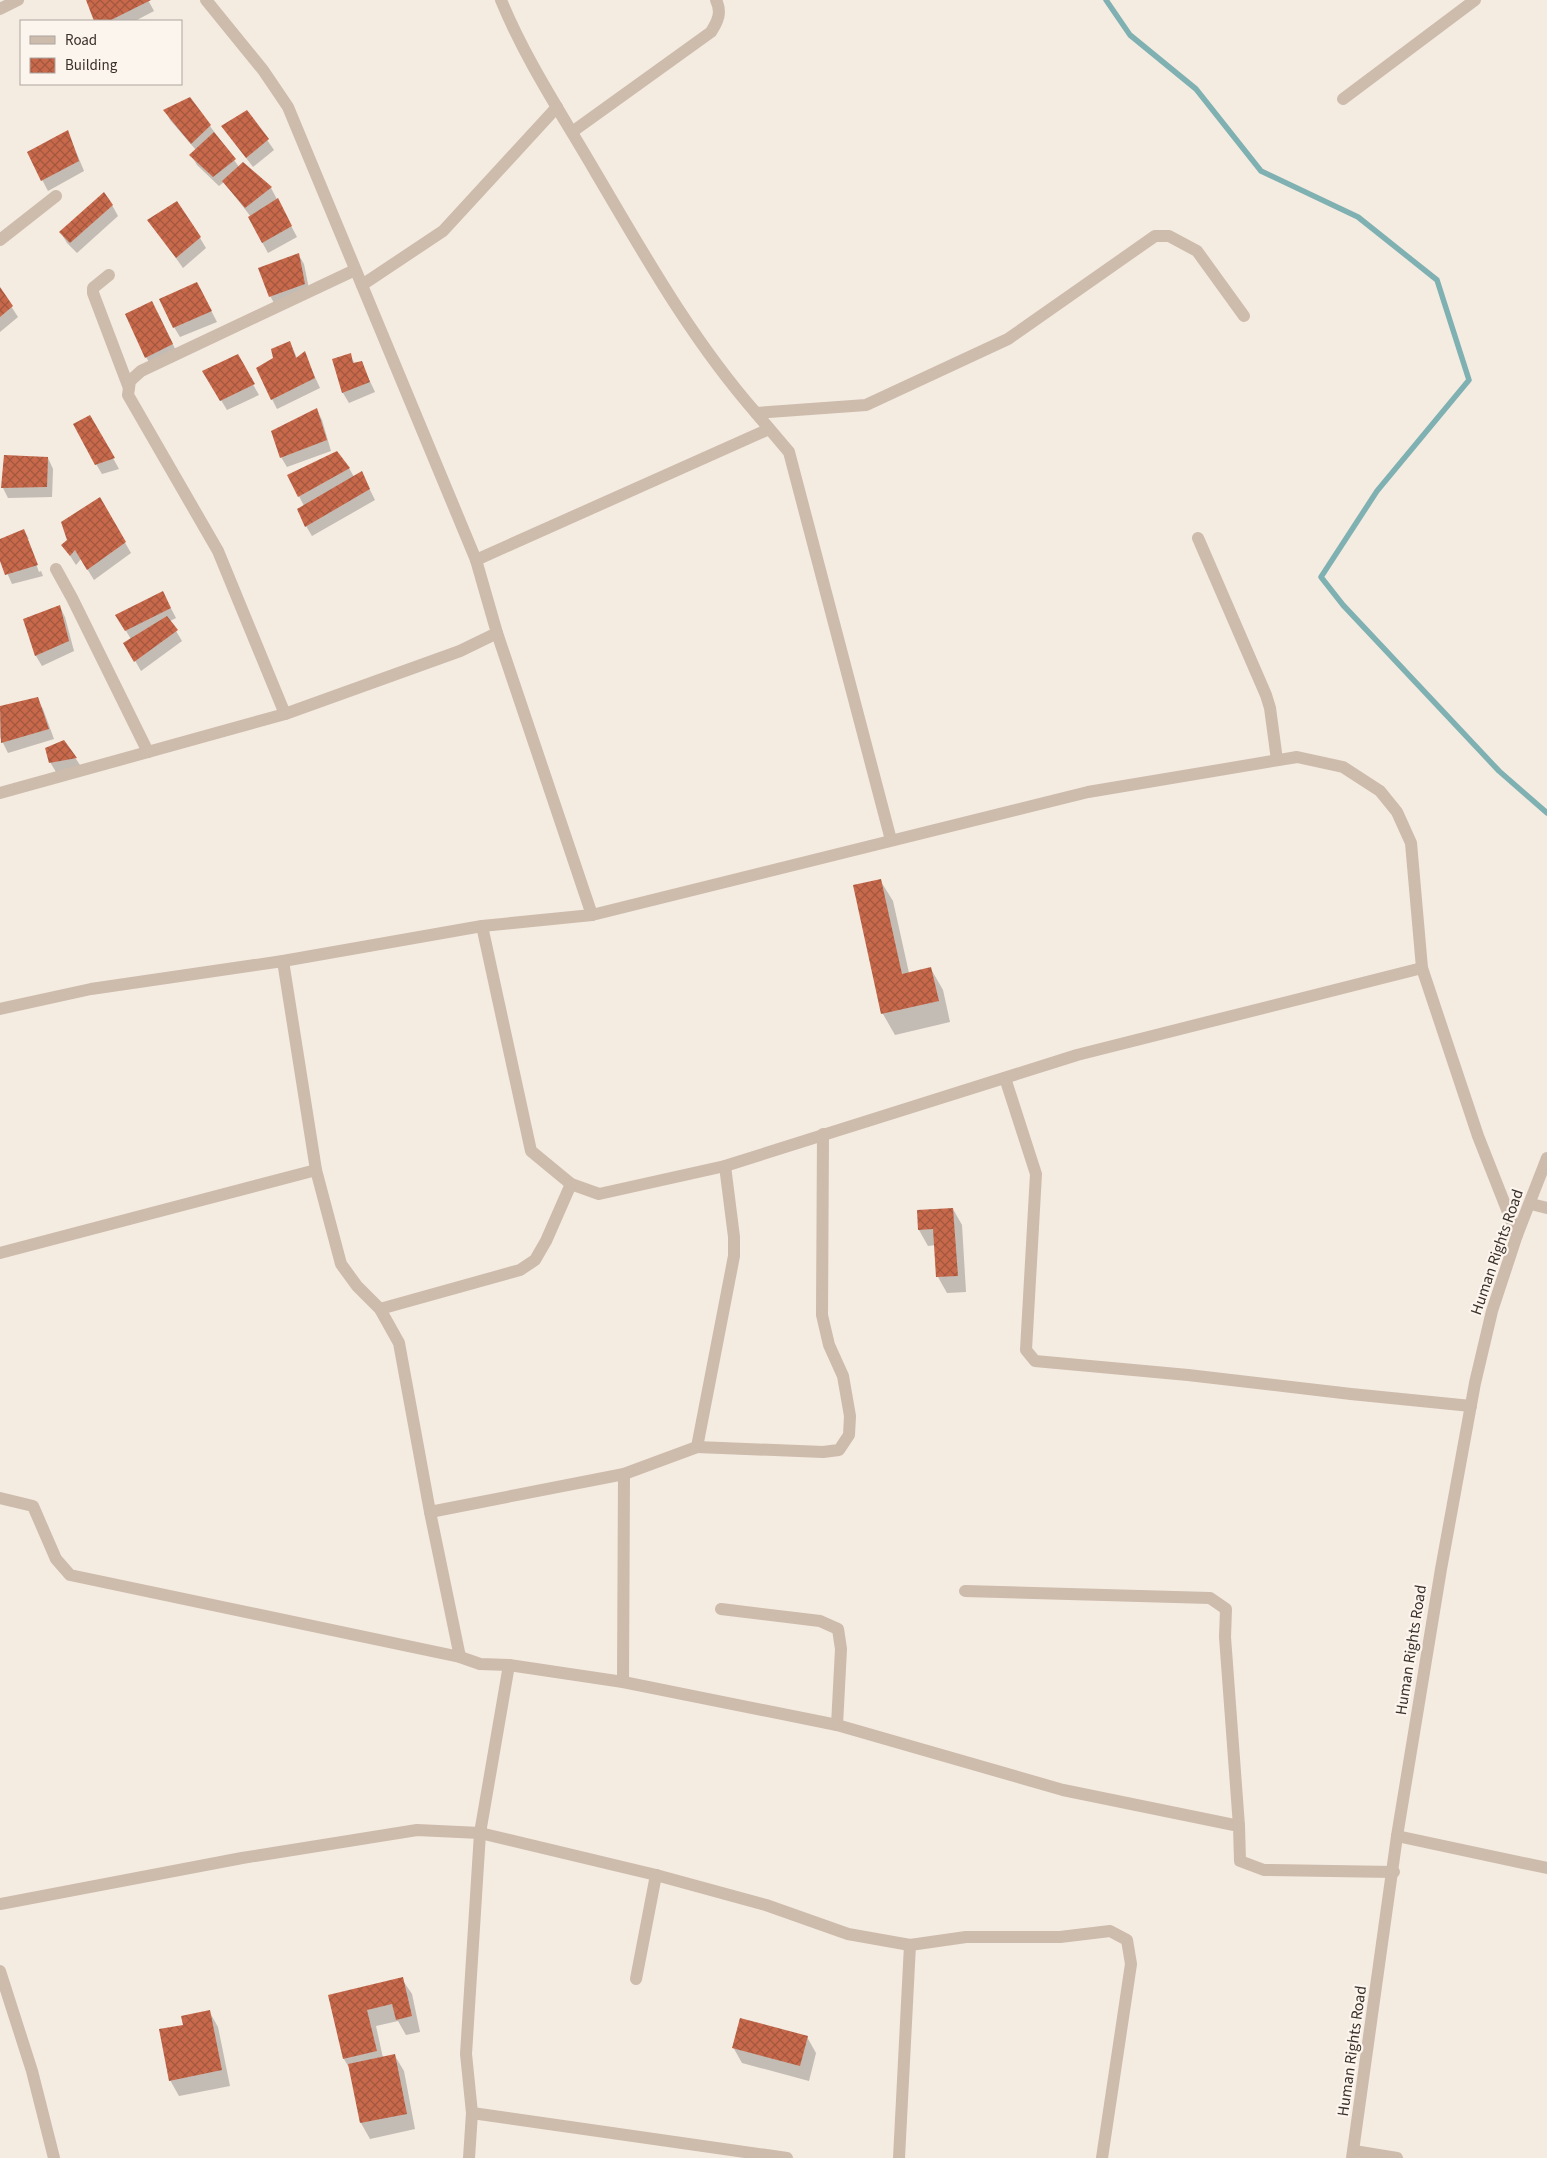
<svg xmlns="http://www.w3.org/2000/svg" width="1547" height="2158" font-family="'Source Sans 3',sans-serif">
<defs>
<pattern id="building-cross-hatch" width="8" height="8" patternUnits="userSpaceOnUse" patternTransform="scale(1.25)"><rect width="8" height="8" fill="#c8694b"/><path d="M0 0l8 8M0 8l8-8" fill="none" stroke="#a4573f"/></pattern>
</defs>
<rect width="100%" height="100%" fill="#f4ebe1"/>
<g fill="#0003">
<path d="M87,0H148L154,11L135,21H95Z"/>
<path d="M165,110L210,126L239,167L243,163L271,188L297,237L268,253L249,218L251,217L224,182L219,186L197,165L191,155L196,150L170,120Z"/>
<path d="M247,111L274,150L253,167L222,126Z"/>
<path d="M68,132L84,171L48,191L28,153Z"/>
<path d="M112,205L118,216L77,253L67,243L61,233Z"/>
<path d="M149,220L200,238L206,248L183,268Z"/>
<path d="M298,254L304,264L310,294L276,306L270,296Z"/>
<path d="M0,289L18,317L0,332Z"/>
<path d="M202,293L217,322L180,337L174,327Z"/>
<path d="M158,313L178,355L152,367L146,357Z"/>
<path d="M290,342L297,358L304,353L320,388L277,409L272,399L275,359Z"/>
<path d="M350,355L355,364L361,362L375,392L349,403L343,393Z"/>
<path d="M237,356L259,395L227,410L204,372Z"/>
<path d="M317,410L322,420L331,451L287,467L281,457Z"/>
<path d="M90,416L119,469L102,474L96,464Z"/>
<path d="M48,458L53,469L52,497L8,498L3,488Z"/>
<path d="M349,468L354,477L361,472L375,500L312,536L306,526L304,506L299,496Z"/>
<path d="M100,499L131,553L94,580L81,559L76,565L63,545Z"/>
<path d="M24,530L29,539H27L39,572L41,571L43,576L12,584L0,557V540Z"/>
<path d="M163,593L176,618L170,621L182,641L141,671L125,643L131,639L123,626Z"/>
<path d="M60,607L65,617L74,651L42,666L36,656L24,620Z"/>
<path d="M37,699L43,709L54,739L8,753L0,737V707Z"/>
<path d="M64,741L82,768L56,772L50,762Z"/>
<path d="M880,880L893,901L909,973L931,969L943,990L950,1022L895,1035L883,1014L854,886Z"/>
<path d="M953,1209L962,1225L966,1292L947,1293L938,1277L936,1245L928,1246L919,1230L918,1211Z"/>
<path d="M402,1979L412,1994L420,2032L406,2035L398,2021L376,2026L383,2058L395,2056L404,2071L415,2129L370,2139L361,2123L351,2071L344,2059L329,1996Z"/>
<path d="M209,2011L218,2027L230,2086L179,2096L170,2080L184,2026Z"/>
<path d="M807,2037L816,2053L809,2081L742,2063L733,2047Z"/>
</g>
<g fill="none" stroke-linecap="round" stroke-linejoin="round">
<path stroke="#7fb0b2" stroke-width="5.5" d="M1106,0L1130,35L1196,89L1261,171L1358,217L1437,280L1469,380L1377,491L1321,577L1343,605L1499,771L1547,813"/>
</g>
<g fill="url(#building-cross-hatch)">
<path d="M86,0H151L109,21H94Z"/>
<path d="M190,97L211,125L191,144L163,110Z"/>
<path d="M247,110L269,139L246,158L221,126Z"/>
<path d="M68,130L79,161L41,181L27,152Z"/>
<path d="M214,132L236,159L213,177L189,155Z"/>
<path d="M243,162L272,187L245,208L222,181Z"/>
<path d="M104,192L113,205L70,243L59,232Z"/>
<path d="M278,198L292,226L262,243L248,217Z"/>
<path d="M177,201L201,237L176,258L147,220Z"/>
<path d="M299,253L305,284L269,297L258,268Z"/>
<path d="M197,282L212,311L173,328L159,299Z"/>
<path d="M0,287L13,306L0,317Z"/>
<path d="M152,301L173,344L145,358L125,314Z"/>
<path d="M290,341L296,358L305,351L315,378L271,400L256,368L273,358L271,349Z"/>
<path d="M351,353L353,363L362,361L370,382L342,393L332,359Z"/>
<path d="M238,354L255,384L220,401L202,371Z"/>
<path d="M317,408L327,440L280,458L271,431Z"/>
<path d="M90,415L115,458L95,465L73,424Z"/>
<path d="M337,451L350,468L298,497L287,475Z"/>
<path d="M4,455L48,457L47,487L1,488Z"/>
<path d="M362,471L370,489L305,527L297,509Z"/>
<path d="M100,497L126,542L87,570L75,550L70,556L61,545L67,540L61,522Z"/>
<path d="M24,529L38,565L5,575L0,561V539Z"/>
<path d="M163,591L171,608L125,631L115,615Z"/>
<path d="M60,605L69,641L35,656L23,619Z"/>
<path d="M167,616L178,630L134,662L123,643Z"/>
<path d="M38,697L49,729L1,743L0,706Z"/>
<path d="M64,740L77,758L49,763L45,748Z"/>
<path d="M881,879L902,974L931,967L939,1001L881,1014L853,885Z"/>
<path d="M953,1208L958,1276L936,1277L933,1229L918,1230L917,1210Z"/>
<path d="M403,1977L412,2016L396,2020L392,2004L367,2010L377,2051L343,2059L328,1995Z"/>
<path d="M210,2010L222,2070L169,2081L159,2029L183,2025L181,2016Z"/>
<path d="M740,2018L808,2036L800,2066L732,2048Z"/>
<path d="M395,2054L407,2114L360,2123L348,2064Z"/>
</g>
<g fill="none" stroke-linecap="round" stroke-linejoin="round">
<g stroke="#cdbbac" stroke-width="12">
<path d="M501,0C526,61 563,116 596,173C645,256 692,340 756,413L866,405L1008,339L1155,236H1169L1197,251L1244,316"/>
<path d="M0,9L18,0"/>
<path d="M1343,99L1475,0"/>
<path d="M572,132L711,32C718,21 722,12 716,0"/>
<path d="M0,240L56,196"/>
<path d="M109,275L93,288V293L129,388"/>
<path d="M362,285L443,231L557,107"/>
<path d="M756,413L789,452L891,840"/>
<path d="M1198,538L1266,695L1270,708L1277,760"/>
<path d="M476,560L769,429"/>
<path d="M56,569L72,598L148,752"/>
<path d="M497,633L592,915"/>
<path d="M285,714L218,551L128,395L130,381L141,371L355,270"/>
<path d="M0,793L285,714L460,651L497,633L476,560L288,107L263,70L206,0"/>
<path d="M482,926L592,915L1088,792L1297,757L1343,767L1380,791L1397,812L1411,843L1422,968L1478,1136L1517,1235"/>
<path d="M283,961L316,1170L341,1264L357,1286L380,1309L399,1343L430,1512L460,1657"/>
<path d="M0,1009L91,989L283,961L482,926L531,1151L571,1184L599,1194L725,1166L1077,1055L1422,968"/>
<path d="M1005,1078L1036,1174L1026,1350L1035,1361L1188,1375L1351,1394L1471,1406"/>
<path d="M1531,1204L1547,1208"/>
<path d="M0,1253L316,1170"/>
<path d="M380,1309L520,1270L535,1260L546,1241L571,1184"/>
<path d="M697,1447L823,1452L839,1450L849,1435L850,1416L843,1376L829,1345L822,1315L823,1134"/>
<path d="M0,1498L33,1506L56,1559L70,1575L460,1657L480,1664L509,1665L623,1682L837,1725L1063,1790L1239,1826L1240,1861L1264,1870L1394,1872"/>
<path d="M430,1512L624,1474L697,1447L734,1256V1237L725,1166"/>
<path d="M965,1591L1210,1598L1226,1609L1225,1637L1239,1826"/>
<path d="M721,1609L820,1621L838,1629L841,1649L837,1725"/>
<path d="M623,1682L624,1474"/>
<path d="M1397,1836L1547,1868"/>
<path d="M0,1904L242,1858L417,1830L480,1833L656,1875L766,1905L848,1934L910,1945L966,1937H1060L1110,1931L1127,1940L1131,1964L1102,2158"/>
<path d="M0,1971L32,2071L54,2158"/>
<path d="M636,1979L656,1875"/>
<path d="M472,2113L787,2158"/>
<path d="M1354,2151L1397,2158"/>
<path d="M469,2158L472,2113L466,2054L480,1833L509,1665"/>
<path d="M899,2158L910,1945"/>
<path d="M1352,2158L1397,1836L1441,1569L1475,1383L1492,1311L1517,1235L1547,1158"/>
</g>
</g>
<g text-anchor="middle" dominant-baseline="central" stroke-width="4.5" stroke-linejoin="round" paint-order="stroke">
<g font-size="16" fill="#3b302b" stroke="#fbf5ee">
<text transform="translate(1497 1252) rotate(-71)">Human Rights Road</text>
<text transform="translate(1411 1650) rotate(-81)">Human Rights Road</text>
<text transform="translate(1352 2051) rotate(-82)">Human Rights Road</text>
</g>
</g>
<rect x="20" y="20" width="162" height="65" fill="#fbf5ee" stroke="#aea6a0"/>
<rect x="30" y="36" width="25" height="8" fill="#cdbbac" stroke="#aea6a0"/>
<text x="65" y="45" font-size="15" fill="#3b302b">Road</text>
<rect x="30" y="58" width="25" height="15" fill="url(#building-cross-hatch)" stroke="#aea6a0"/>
<text x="65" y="70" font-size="15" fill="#3b302b">Building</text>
</svg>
